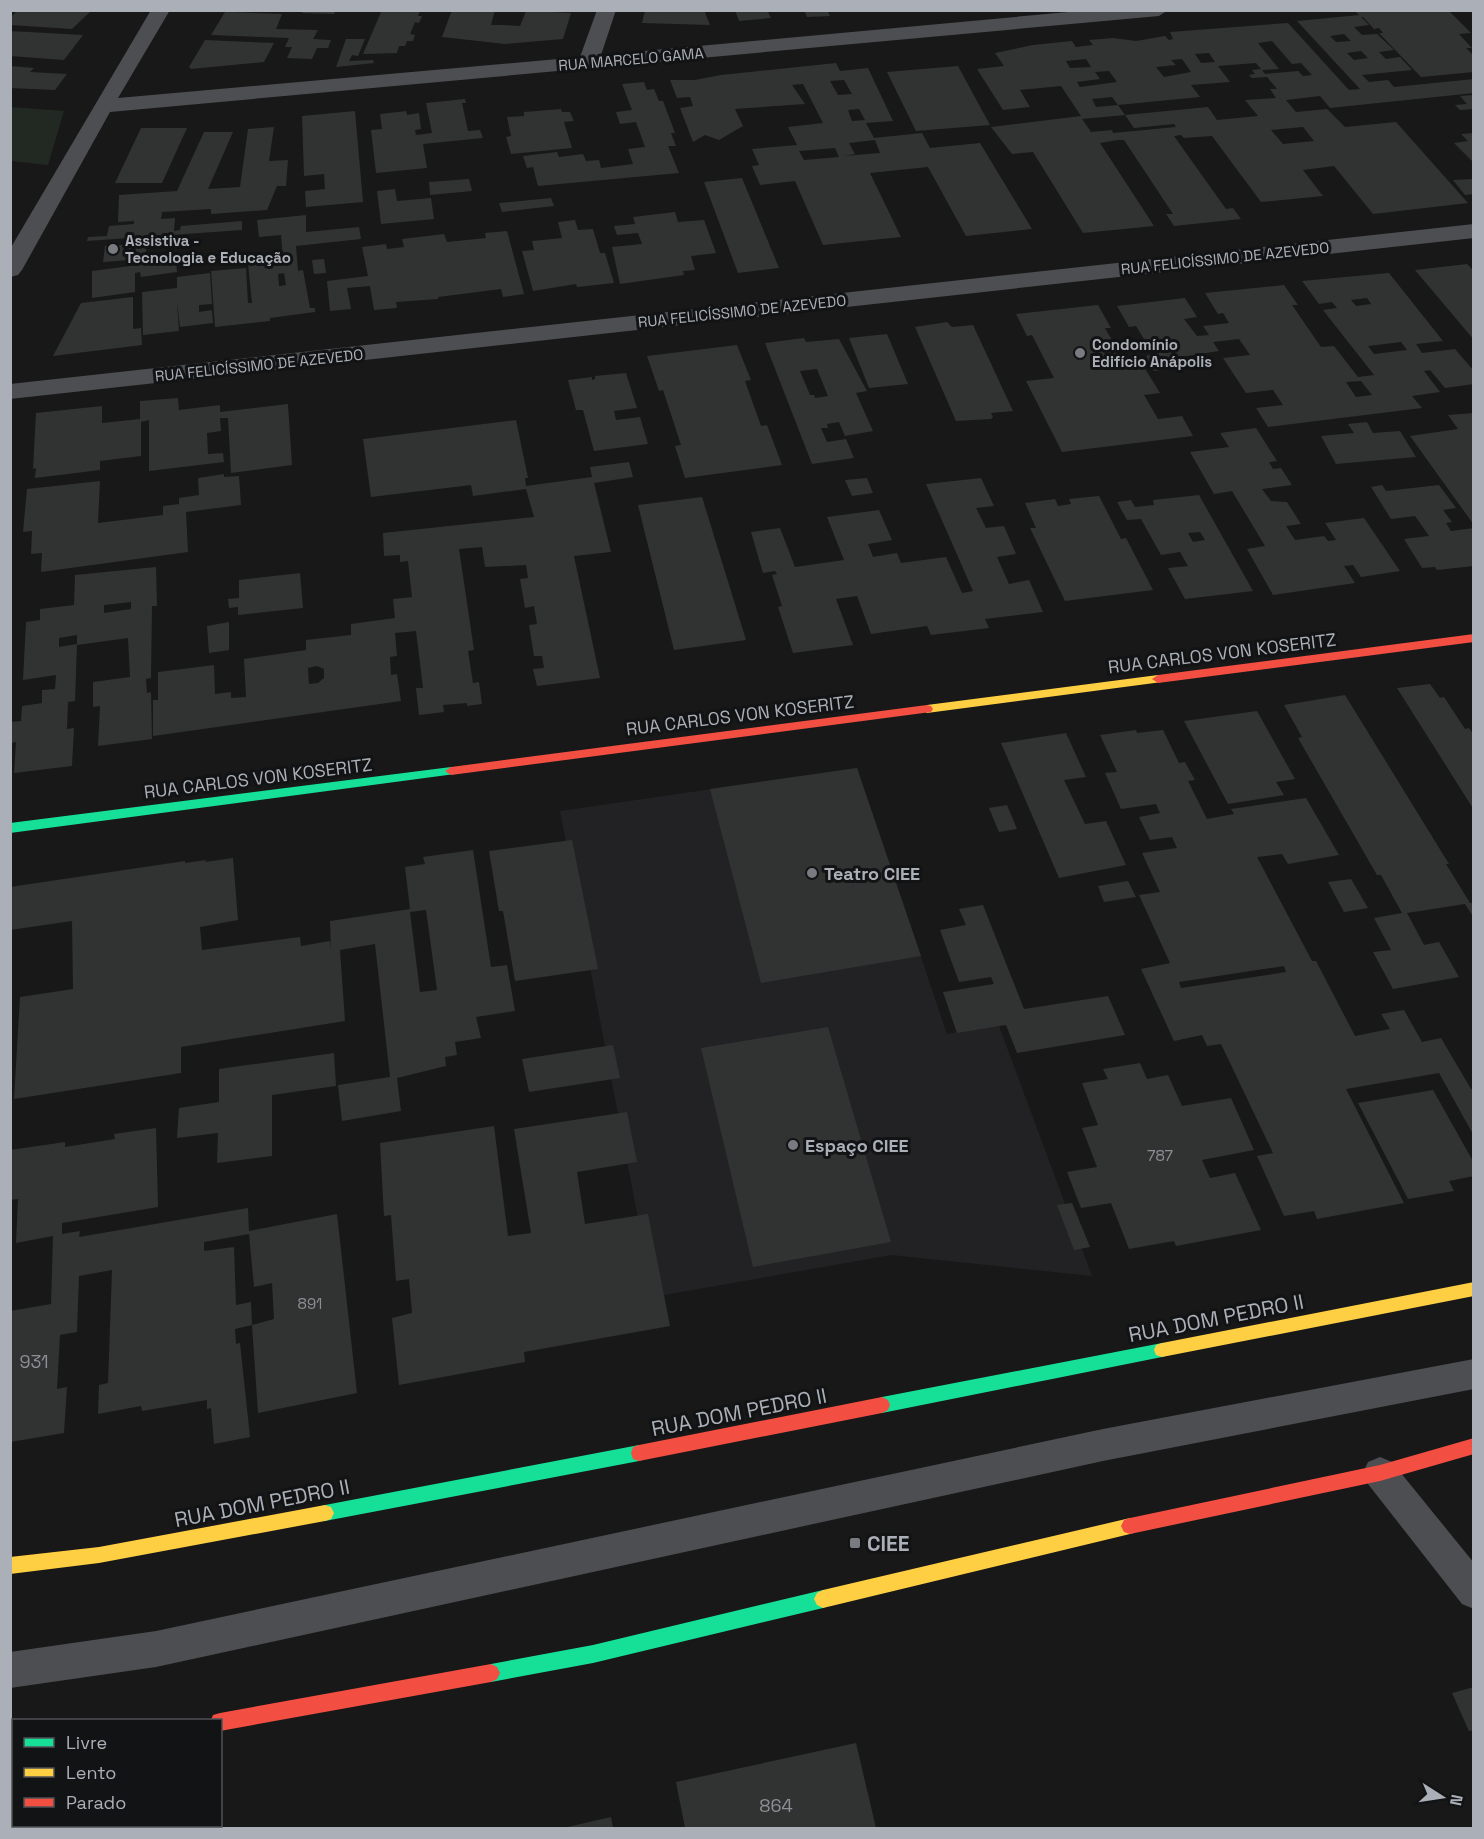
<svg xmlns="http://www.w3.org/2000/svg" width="1484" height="1839" font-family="'Space Grotesk',sans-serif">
<rect width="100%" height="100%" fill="#181818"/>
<path fill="#222224" d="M857,768L947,1034L999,1026L1092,1276L891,1255L653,1297L560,811Z"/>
<path fill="#222922" d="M10,107L64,111L48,165L11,161Z"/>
<g fill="#313232" fill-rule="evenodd">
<path d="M18,10H92L72,29L10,25V18Z"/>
<path d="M304,10H336L334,14L302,13Z"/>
<path d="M382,10H420L418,16H422L419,23L415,22L410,34L415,35L413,41H407L405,46H399L397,53L363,54Z"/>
<path d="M452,10H495L491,25H504L520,26L526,11L571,13L563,39L505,44L442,37Z"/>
<path d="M645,10H704L710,25L642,23Z"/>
<path d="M735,10H767L771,18L739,21Z"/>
<path d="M804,10H827L830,16L807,17Z"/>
<path d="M1354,10H1448L1471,33L1459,34L1472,48H1466L1474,56V72L1421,77L1379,33H1383L1379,28L1374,29L1363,17H1361L1369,25L1354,27L1362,35L1377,34L1394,50L1379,52L1386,59L1400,57L1412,70L1362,75L1369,82L1388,80L1394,87L1474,79V93L1330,108L1320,96L1286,100L1296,112L1327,109L1345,127L1396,122L1468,203L1373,214L1334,166L1303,170L1323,196L1261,202L1212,136L1184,138L1181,135L1174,136L1226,209L1233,208L1241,219L1174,226L1166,214H1173L1124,140H1118L1100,143L1154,226L1083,233L1033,152L1012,154L991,127L1081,116L1061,86L1020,90L1030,107L1003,110L977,69L1004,66L995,53L1033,45L1072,41L1076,47L1093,45L1089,40L1113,38L1136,41L1165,36L1169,40L1173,39L1170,32L1288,23L1349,90L1360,89L1297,21L1359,15ZM1344,34L1351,41L1336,42L1330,36ZM1272,41L1292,64L1301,63L1312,75L1303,76L1298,71L1265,74L1262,70L1279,69L1258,43ZM1361,51L1368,58L1354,60L1347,53ZM1209,53L1215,62L1201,63L1195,54ZM1086,59L1091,67L1070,68L1066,61ZM1182,59L1191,72L1164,77L1156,67L1176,65L1171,60ZM1256,63L1261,69L1252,70L1255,74L1249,75L1252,78L1267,77L1277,89H1270L1276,98L1245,100L1258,116L1217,120L1208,107L1125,115L1134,128L1174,124L1176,127L1113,133L1112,130L1091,132L1082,119L1125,115L1118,105L1200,97L1191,85L1230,82L1218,66ZM1109,71L1117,82L1080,87L1077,82L1100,79L1095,72ZM1112,97L1118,105L1096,107L1092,99ZM1303,127L1314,141L1283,144L1271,130Z"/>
<path d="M225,12L282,14L276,29L318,30L313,39L331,40L328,48H317L312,59L287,58L292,47H285L289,38L211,35Z"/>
<path d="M10,31L83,35L64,60L10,56Z"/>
<path d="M346,39H365L358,56L352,55L349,61L373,60L374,63L336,67Z"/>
<path d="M205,40L274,43L264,62L191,69L189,67Z"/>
<path d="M836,63L840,71L868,68L893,121L866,123L874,138L922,133L930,148L980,143L1032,229L966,236L928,167L870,173L901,237L823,245L795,181L760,185L752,166L759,165L752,149L797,145L788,127L823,123L803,84L792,85L805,104L735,109L743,126L719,140L705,135L693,142L680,108L693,106L690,97L677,98L670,80H695L721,75ZM844,80L852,94L838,95L830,81ZM859,109L865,120L852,121L848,110ZM875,140L880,153L844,156L855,154L849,143ZM835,148L839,157L804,160L799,151Z"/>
<path d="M10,66L34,68L30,72L67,74L55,90L10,88Z"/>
<path d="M958,66L990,125L916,131L887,72Z"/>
<path d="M644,82L647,90L654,89L659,101H663L675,133H671L676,146H668L679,173L538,186L533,167L527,168L523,156L557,152L559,157L583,154L586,161L599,160L601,168L633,164L628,149L645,147L636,122L620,124L616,112L632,110L622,84Z"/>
<path d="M1474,95V109L1460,110L1455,105L1467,104L1460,96Z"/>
<path d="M465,99L466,103H462L468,131L480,130L483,138L423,144L427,168L376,173L371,130L382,129L380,114L406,111L407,115L419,113L421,129L415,130L416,135L432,133L426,103Z"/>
<path d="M561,109L562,112H570L574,121L564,122L572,148L511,154L506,137L511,136L507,117L524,116V112Z"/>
<path d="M355,111L363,202L306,207L305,191L325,189L324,174L304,176L302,116Z"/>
<path d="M274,127L269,161L288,160L286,186H277L267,210L211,214V209L162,212L161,219L175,218L174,231L180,230L181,226L242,221V230L87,241L88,237L107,236L109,226L134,224V221L118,222L119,195L177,191L204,132H233L208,189L240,187L248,129Z"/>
<path d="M141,128H187L162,183H115Z"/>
<path d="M1474,133V163L1454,143L1468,141L1461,134Z"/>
<path d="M742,178L779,268L738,273L704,182Z"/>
<path d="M469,179L472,191L430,195L429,182Z"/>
<path d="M1474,179V194L1465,195L1453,180Z"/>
<path d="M395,189L397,201L431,198L434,219L381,224L377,191Z"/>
<path d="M551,198L554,206L502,212L499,203Z"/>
<path d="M675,212L678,222L704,220L716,253L691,256L695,270L683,271L684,275L620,284L612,247L642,244L638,233L617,235L614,226L635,224L633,217Z"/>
<path d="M306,215V232L359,227L361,239L296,246L298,271L303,270L310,308H315V312L270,318V321L215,327L211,271L246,268L248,303H252L247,254L273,253V259L283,258L281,235L259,237L257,220ZM284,273L286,285L279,286L278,274Z"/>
<path d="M575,220L578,230L593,229L600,253H605L614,283L577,287L576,284L533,291L522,251L534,250L532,241L562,238L558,222Z"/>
<path d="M507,231L524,294L503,297L501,289L438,297V299L396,302L397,308L374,310L370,286L347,288L351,309L330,311L327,281L368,276L362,247L386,244L387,249L404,247L402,239L444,234L447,242L486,238L485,233Z"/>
<path d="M147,243L145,259L103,262L105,246Z"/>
<path d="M324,259L326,273L314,274L312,260Z"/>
<path d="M176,260L177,272L141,277L140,272L135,273V292L92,298V271Z"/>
<path d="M1467,264L1474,271V340L1415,270Z"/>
<path d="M210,273L212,304L199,305V312L212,310L213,323L180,327L177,301L179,331L143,335L142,292L177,288V277Z"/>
<path d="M1389,273L1443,341L1416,344L1422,353L1455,349L1474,371V384L1445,388L1430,370L1424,371L1440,392L1412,396L1422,408L1268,427L1256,408L1283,405L1273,390L1246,393L1223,358L1250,355L1239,339L1213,342L1219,351L1174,358L1181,367L1154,371L1146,356L1153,354L1136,326L1129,327L1117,306L1185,298L1197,317L1184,319L1197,336L1209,335L1203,326L1229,323L1223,313L1218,314L1205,293L1284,285L1298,305H1292L1321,347L1334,346L1358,377L1374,375L1323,310L1337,308L1332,302L1319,304L1302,281ZM1367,298L1371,304L1356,306L1351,300ZM1401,342L1407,350L1374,354L1368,346ZM1361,381L1372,395L1356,397L1346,382Z"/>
<path d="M133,297V329L141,328L142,345L53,356L81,303Z"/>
<path d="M1098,305L1111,328H1105L1129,370L1144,367L1160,393L1144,395L1158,419L1182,416L1193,436L1062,452L1026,381L1054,378L1032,335L1027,336L1016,314Z"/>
<path d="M947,322L952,327L973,325L1013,411L991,413L993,417L991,419L956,421L915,327Z"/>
<path d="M887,334L908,384L869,388L849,338Z"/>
<path d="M804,338L806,342L839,339L867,391L856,393L873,431L845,436L839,422L827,424L828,428H821L827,442L846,439L854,458L812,464L765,343ZM817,369L828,396L815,398L814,395H810L800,371Z"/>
<path d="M737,345L751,380L745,381L761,426L767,425L782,465L685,478L675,446L681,445L663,390L659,391L647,356Z"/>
<path d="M626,373L637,408L614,411L616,420L640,417L648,444L594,451L583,410H576L568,380L592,377V380L595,379V376Z"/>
<path d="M178,398L179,410L220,405V412L288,404L292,465L231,473L228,418H220L221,431L207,433L208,454L223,453L224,462L149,471V420L141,422V456L100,461V470L35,478L36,468L33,469L36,413L102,406V423L140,419V401Z"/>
<path d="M1474,413V525L1410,436L1458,429L1448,415Z"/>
<path d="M516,420L528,478H525L526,486L592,477L590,467L629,462L633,477L594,483L611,552L574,556L600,678L537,686L533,669L544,668L542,656H534L529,625L537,624L534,606L525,608L520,579L528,578L526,565L485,567L482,547L459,549L474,650L468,651L473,683L479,682L482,704L467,706V703L443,705L444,712L419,715L416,688H423L416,631L395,633L397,656L390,657L391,675L397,674L401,701L153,736V700H158V672L214,665L215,694L231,692V698L246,697L244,659L306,650V640L351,635V624L395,618L393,599L412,597L408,561L400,562V555L384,556L383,533L534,517L526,489L473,496L471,485L371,497L363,439ZM317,666L324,669V678L318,683L309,684L308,668Z"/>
<path d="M1367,422L1373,433L1400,431L1416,457L1336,464L1321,436L1354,433L1348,424Z"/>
<path d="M1256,428L1277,461L1269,462L1273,469L1281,468L1292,485L1262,489L1271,501L1287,502L1301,524L1286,526L1295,540L1324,536L1328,541L1336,540L1325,523L1364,518L1400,571L1361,577L1353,565L1344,566L1355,583L1273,595L1247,549L1265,546L1232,491L1214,494L1190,452L1229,447L1220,433Z"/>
<path d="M224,474V477L239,476L241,505L186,512L188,552L41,572L42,553L31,554L32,531L23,532L27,489L100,481L98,523L163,515V506L179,504V498L199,495L198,478Z"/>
<path d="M867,478L873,493L852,496L845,480Z"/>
<path d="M981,478L994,506L976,508L986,528L1004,526L1016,554L997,557L1009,584L1029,580L1043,612L985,619L989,628L931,635L927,626L871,634L857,596L836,599L853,645L793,653L778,607L782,606L772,575L777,574L775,571L763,573L751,532L780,528L795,567L844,560L827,517L879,510L892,540L868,544L873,557L897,553L901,563L946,557L962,593L973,591L926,484Z"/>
<path d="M1382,485L1386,491L1439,485L1456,508L1443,510L1452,522L1446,523L1451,531L1474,528V566L1437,570L1435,567L1422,568L1404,539L1429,536L1415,516L1391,519L1371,487Z"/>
<path d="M1199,495L1253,591L1185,599L1168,568L1188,566L1180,552L1161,555L1141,519L1127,520L1117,502L1131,500L1135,507L1154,505L1153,500ZM1200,532L1205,540L1193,542L1188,533Z"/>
<path d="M1099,496L1121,539L1126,538L1153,590L1065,601L1030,528H1036L1025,503L1055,499L1058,506L1071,504L1069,499Z"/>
<path d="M702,497L746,640L674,650L638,505Z"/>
<path d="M156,567L157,606H152L151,678L146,679L147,693L151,692L152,739L98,746L100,706L93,707V682L130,677L128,638L77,645V635L59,638V647L77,644L75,701L68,702L67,729L74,728L72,766L14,773L16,742L10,743V722L21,721L22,706L42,703V690L55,689L56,675L23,680L26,622L40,620V609L74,605L75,575ZM131,602V609L104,613V605Z"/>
<path d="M300,573L303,608L238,615V607L229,608L228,599L239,598V580Z"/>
<path d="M229,622V650L209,653L207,626Z"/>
<path d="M1430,684L1440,698L1444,697L1465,729L1469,728L1474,735V810L1397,688Z"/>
<path d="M1345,695L1449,864H1446L1470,903H1474V918L1465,904L1407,913L1424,945L1439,942L1459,977L1393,989L1373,952L1391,950L1374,918L1402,913L1381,875H1377L1298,738L1302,737L1284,705Z"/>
<path d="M1257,711L1295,779L1276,782L1284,795L1228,804L1184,721Z"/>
<path d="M1136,730L1137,733L1163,730L1179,763L1185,762L1195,780L1188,781L1207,819L1234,814L1231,809L1306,798L1339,855L1288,864L1282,854L1257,857L1312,961H1316L1355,1036L1390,1029L1381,1014L1404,1010L1422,1042L1441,1038L1471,1089H1474V1136L1439,1073L1346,1089L1404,1203L1317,1219L1314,1211L1284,1216L1257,1156L1273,1153L1221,1044L1207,1046L1202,1035L1174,1041L1141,969L1170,963L1139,895L1160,892L1142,853L1177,848L1172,837L1150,840L1139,817L1160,813L1156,804L1121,809L1105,773L1117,772L1100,735ZM1284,966L1286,972L1181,988L1179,982Z"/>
<path d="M1066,733L1086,777L1064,780L1085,824L1106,821L1126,865L1059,878L1001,743Z"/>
<path d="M857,768L921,956L761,983L710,789Z"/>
<path d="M1007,805L1017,829L999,832L989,808Z"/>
<path d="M572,840L598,969L515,981L503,911H499L489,851Z"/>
<path d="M473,850L491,967L507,965L515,1011L476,1017L481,1038L455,1042L457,1055L445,1057L446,1066L397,1078L401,1111L342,1121L338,1085L390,1077L375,944L340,950L345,1021L181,1047V1073L14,1099L20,997L73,989L72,921L10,930V887L185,861V863L206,860L205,862L233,858L238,920L200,927L202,950L300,937L301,946L330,941L331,951L330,921L410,909L405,867L425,864L423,857ZM426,910L437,990L420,992L410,912Z"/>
<path d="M1351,879L1368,908L1344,912L1328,882Z"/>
<path d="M1128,881L1136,897L1104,902L1098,886Z"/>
<path d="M983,905L1024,1009L1108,996L1125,1035L1017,1053L1006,1025L957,1033L943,992L994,984L991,977L959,982L940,930L966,925L959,909Z"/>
<path d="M828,1027L891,1242L753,1267L701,1048Z"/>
<path d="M613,1045L620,1078L529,1092L522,1059Z"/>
<path d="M334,1053L336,1086L272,1095V1156L217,1163L218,1133L177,1138L179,1108L219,1102V1069Z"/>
<path d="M1140,1063L1147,1079L1168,1075L1182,1106L1231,1098L1254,1150L1202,1160L1210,1178L1235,1173L1261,1230L1176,1246L1174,1241L1129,1249L1111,1203L1081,1208L1067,1172L1097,1167L1082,1128L1098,1125L1082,1083L1108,1079L1103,1069Z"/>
<path d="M1433,1090L1474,1163V1176L1449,1181L1454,1191L1408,1199L1358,1103Z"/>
<path d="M627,1112L637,1162L577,1172L585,1224L648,1214L670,1326L524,1352L525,1362L399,1385L392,1318L412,1313L409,1279L396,1281L391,1215L384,1216L380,1143L494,1126L508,1236L531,1233L514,1129Z"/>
<path d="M156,1128L158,1207L62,1223V1234L80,1231L79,1237L248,1208L249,1231L337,1214L357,1393L258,1413L252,1325L235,1329L236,1344L240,1343L250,1437L214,1444L211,1408L207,1409V1400L142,1411L141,1406L98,1414L99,1385L108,1383L112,1270L79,1276L77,1332L60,1335L57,1389L67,1387L64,1433L10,1442V1311L51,1304L53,1236L16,1243L18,1199L10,1200V1150L65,1142V1147L115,1139L114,1134ZM249,1234L254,1287L272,1283L274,1319L252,1325L251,1302L236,1305L234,1247L204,1251V1242Z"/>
<path d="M1072,1203L1090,1247L1074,1250L1057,1205Z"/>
<path d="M1474,1687V1730L1469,1731L1452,1693Z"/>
<path d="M856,1743L876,1828H685L676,1782Z"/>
<path d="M611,1817L613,1828H563Z"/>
</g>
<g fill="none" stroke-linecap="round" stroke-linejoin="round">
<g fill="#4d4e51" fill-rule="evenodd">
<path d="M1474,1359V1389L1103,1461L156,1667L10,1688V1652L156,1631L1103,1429Z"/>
<path d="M1380,1457L1392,1462L1474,1563V1609L1462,1604L1368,1484L1363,1473L1368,1462Z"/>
</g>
<g fill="#4d4e51" fill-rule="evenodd">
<path d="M151,10H170L118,98L580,57L597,10H616L601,55L1090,10H1168L1159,16L110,112L22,270L18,275L10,277V249Z"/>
<path d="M1474,224V238L10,399V384Z"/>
</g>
<g fill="#16e098" fill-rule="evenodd">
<path d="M451,767L455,768L457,771L455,774L10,833V823Z"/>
<path d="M1162,1343L1168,1345L1170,1350L1168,1355L1162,1357L882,1413L876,1410L874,1405L876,1400L882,1397Z"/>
<path d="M639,1445L645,1447L647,1453L645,1459L639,1461L325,1521L319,1519L316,1513L319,1507L325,1505Z"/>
<path d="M823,1590L829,1593L832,1599L829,1605L823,1608L593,1663L491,1682L485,1679L482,1673L485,1667L491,1664L593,1645Z"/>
</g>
<g fill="#ffcf43" fill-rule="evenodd">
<path d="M1158,675L1164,679L1162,682L927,713L921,709L927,705Z"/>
<path d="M1474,1282V1296L1162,1357L1156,1355L1154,1350L1156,1345L1162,1343Z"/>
<path d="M325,1505L331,1507L334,1513L331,1519L325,1521L99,1563L10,1574V1557L99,1547Z"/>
<path d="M1130,1518L1136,1520L1139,1526L1136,1532L1130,1534L823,1608L817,1605L814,1599L817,1593L823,1590Z"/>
</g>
<g fill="#f24e42" fill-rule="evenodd">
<path d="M1474,634V642L1158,683L1152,679L1158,675Z"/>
<path d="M927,705L931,706L933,709L931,712L451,775L445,771L451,767Z"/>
<path d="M882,1397L888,1400L890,1405L888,1410L882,1413L639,1461L633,1459L631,1453L633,1447L639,1445Z"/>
<path d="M1474,1438V1454L1380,1481L1130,1534L1124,1532L1121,1526L1124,1520L1130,1518L1380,1465Z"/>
<path d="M491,1664L497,1667L500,1673L497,1679L491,1682L220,1731V1720H211L213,1715L220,1713Z"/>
<path d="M14,1750V1768L10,1769V1751Z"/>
</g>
</g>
<g fill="#787b80" stroke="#121314" stroke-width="2">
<circle cx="113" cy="249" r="6"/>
<circle cx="1080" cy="353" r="6"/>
<circle cx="812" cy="873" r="6"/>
<circle cx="793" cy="1145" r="6"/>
<rect x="849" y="1537" width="12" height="12" rx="3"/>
</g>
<g text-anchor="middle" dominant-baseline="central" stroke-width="6" stroke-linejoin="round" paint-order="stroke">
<g font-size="15" fill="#abb0b8" stroke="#121314">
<text transform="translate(631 59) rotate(-5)">RUA MARCELO GAMA</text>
<text transform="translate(1225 258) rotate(-6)">RUA FELICÍSSIMO DE AZEVEDO</text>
<text transform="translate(742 311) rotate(-6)">RUA FELICÍSSIMO DE AZEVEDO</text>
<text transform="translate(259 365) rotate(-6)">RUA FELICÍSSIMO DE AZEVEDO</text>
</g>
<g font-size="15" font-weight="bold" fill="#abb0b8" stroke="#121314" text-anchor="start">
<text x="125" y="240">Assistiva -<tspan x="125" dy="17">Tecnologia e Educação</tspan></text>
<text x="1092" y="344">Condomínio<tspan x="1092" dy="17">Edifício Anápolis</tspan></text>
</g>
<g font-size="15" fill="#8c9096">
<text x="1160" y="1155">787</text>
<text x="310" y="1303">891</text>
</g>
<g font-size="18" fill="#abb0b8" stroke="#121314">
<text transform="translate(1222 653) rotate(-7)">RUA CARLOS VON KOSERITZ</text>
<text transform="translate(740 715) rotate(-7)">RUA CARLOS VON KOSERITZ</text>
<text transform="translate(258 778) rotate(-7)">RUA CARLOS VON KOSERITZ</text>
</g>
<g font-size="18" font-weight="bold" fill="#abb0b8" stroke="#121314" text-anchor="start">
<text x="824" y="873">Teatro CIEE</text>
<text x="805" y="1145">Espaço CIEE</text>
</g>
<g font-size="18" fill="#8c9096">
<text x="34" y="1361">931</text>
<text x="776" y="1805">864</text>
</g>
<g font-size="21" fill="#abb0b8" stroke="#121314">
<text transform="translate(1216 1318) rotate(-11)">RUA DOM PEDRO II</text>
<text transform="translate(739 1412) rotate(-11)">RUA DOM PEDRO II</text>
<text transform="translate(262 1503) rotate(-11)">RUA DOM PEDRO II</text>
</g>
<g font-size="21" font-weight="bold" fill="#abb0b8" stroke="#121314" text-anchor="start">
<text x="867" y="1543">CIEE</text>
</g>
</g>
<rect width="1484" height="1839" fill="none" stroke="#abb0b8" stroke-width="24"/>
<rect x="12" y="1719" width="210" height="108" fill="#121314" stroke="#4f5256" stroke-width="1.5"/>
<rect x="24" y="1738" width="30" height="9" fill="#16e098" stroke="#4f5256" stroke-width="1.5"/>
<text x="66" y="1749" font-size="18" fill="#abb0b8">Livre</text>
<rect x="24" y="1768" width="30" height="9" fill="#ffcf43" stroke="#4f5256" stroke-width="1.5"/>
<text x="66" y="1779" font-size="18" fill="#abb0b8">Lento</text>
<rect x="24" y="1798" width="30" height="9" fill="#f24e42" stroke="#4f5256" stroke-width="1.5"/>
<text x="66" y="1809" font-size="18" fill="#abb0b8">Parado</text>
<g transform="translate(1442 1797) rotate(102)" stroke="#121314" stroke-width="4.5" paint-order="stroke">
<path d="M0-4.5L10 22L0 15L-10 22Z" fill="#abb0b8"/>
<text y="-9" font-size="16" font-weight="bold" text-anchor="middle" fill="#abb0b8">N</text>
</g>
</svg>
